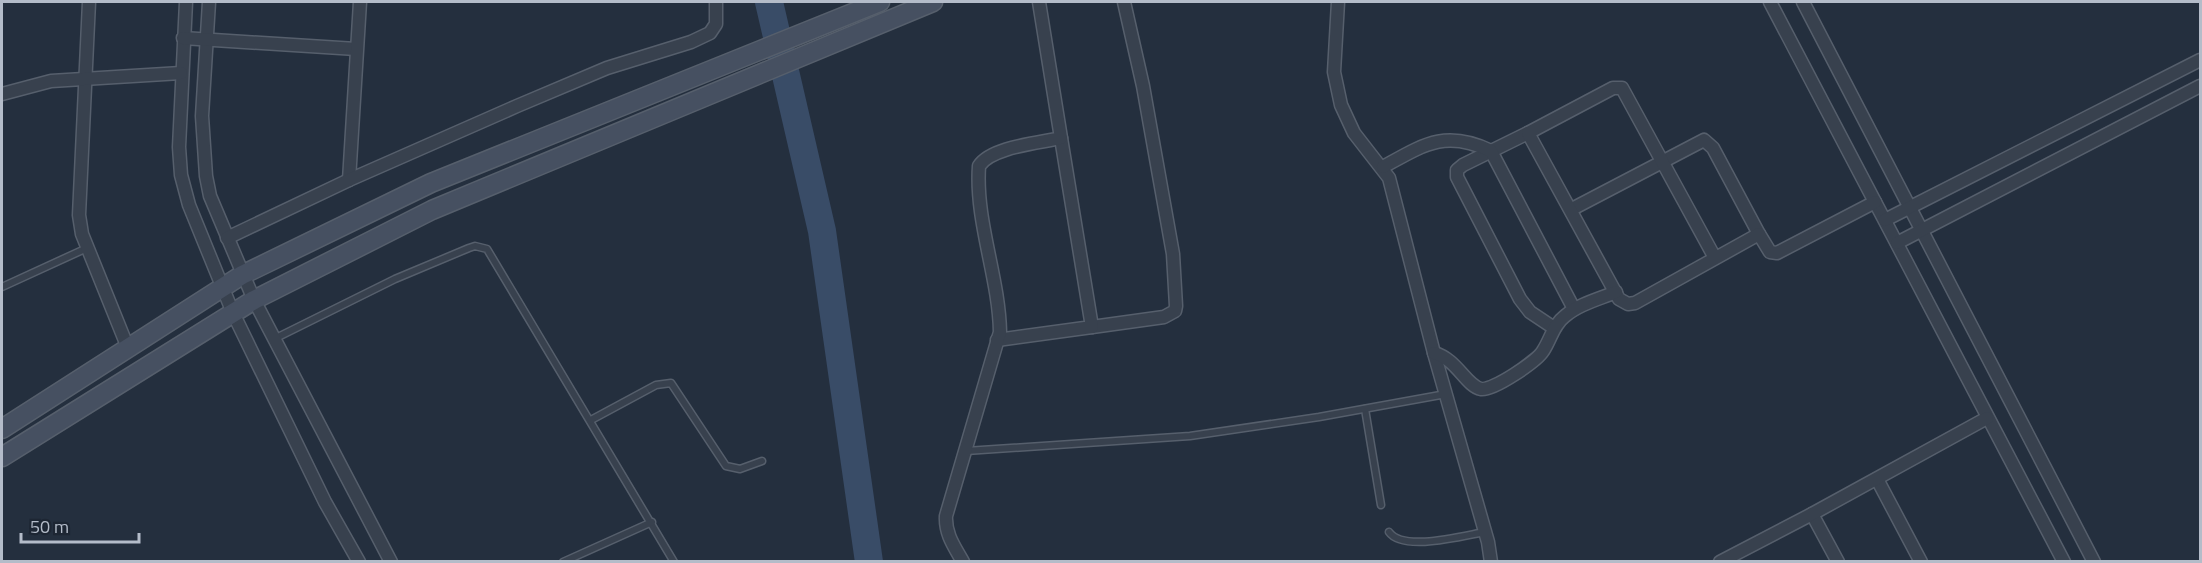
<svg xmlns="http://www.w3.org/2000/svg" width="2202" height="563" font-family="'Titillium Web',sans-serif">
<rect width="100%" height="100%" fill="#242f3e"/>
<g fill="none" stroke-linecap="round" stroke-linejoin="round">
<path stroke="#394c67" stroke-width="28" d="M769,2L822,231L869,562"/>
<defs>
<g id="service">
<path d="M2,287L87,248"/>
<path d="M274,339L395,279L469,248L475,246L487,249L674,562"/>
<path d="M1365,409L1381,505"/>
<path d="M591,420L656,385L671,383L726,466L740,469L762,461"/>
<path d="M966,451L1190,436L1319,417L1446,394"/>
<path d="M1389,532C1403,552 1462,536 1485,532"/>
<path d="M563,562L652,522"/>
</g>
<g id="minor">
<path d="M89,2L79,215L82,234L128,348"/>
<path d="M186,2L179,147L181,175L189,205L233,313L325,502L359,562"/>
<path d="M209,2L202,116L206,176L210,196L254,300L391,562"/>
<path d="M1338,2L1334,72L1341,105L1354,133L1389,178L1434,353L1488,542L1491,562"/>
<path d="M1770,2L2064,562"/>
<path d="M1803,2L2094,562"/>
<path d="M183,38L356,49"/>
<path d="M2,94L51,81L181,73"/>
<path d="M1528,133L1463,165L1457,170V177L1520,299L1530,312L1554,328"/>
<path d="M1383,167C1423,145 1445,129 1491,151L1574,309"/>
<path d="M349,180L360,2"/>
<path d="M1572,209L1704,140L1713,148L1759,234"/>
<path d="M1885,220L2200,60"/>
<path d="M227,238L349,180L517,106L607,68L691,42L710,33L716,24V2"/>
<path d="M1897,243L2200,86"/>
<path d="M1715,258L1622,88H1613L1528,133L1619,299L1628,304L1635,303L1759,234L1770,252L1777,253L1875,202"/>
<path d="M1092,327L1164,317L1175,311L1176,306L1173,254L1143,86L1124,2"/>
<path d="M997,340L1092,327L1061,138"/>
<path d="M1434,353C1457,359 1466,386 1481,389C1493,391 1537,361 1543,351C1551,339 1553,325 1565,316C1579,304 1599,299 1616,292"/>
<path d="M1877,479L1921,562"/>
<path d="M1812,514L1838,562"/>
<path d="M963,562C954,546 945,534 946,516L1000,332C999,277 975,221 979,166C991,147 1039,143 1061,138L1039,2"/>
<path d="M1720,562L1812,514L1987,418"/>
</g>
<g id="secondary">
<path d="M2,429L242,275L431,183L880,2"/>
<path d="M2,457L254,300L432,210L933,2"/>
</g>
</defs>
<use href="#service" stroke="#565f6c" stroke-width="9"/>
<use href="#minor" stroke="#565f6c" stroke-width="15"/>
<use href="#secondary" stroke="#565f6c" stroke-width="21"/>
<use href="#service" stroke="#38414e" stroke-width="6"/>
<use href="#minor" stroke="#38414e" stroke-width="12"/>
<use href="#secondary" stroke="#465061" stroke-width="18"/>
</g>
<rect width="2202" height="563" fill="none" stroke="#b4bcc9" stroke-width="6"/>
<path d="M21 533v9h118v-9" fill="none" stroke="#b4bcc9" stroke-width="3"/>
<text x="30" y="533" font-size="18" fill="#b4bcc9" stroke="#1d2633" stroke-width="4.5" paint-order="stroke">50 m</text>
</svg>
